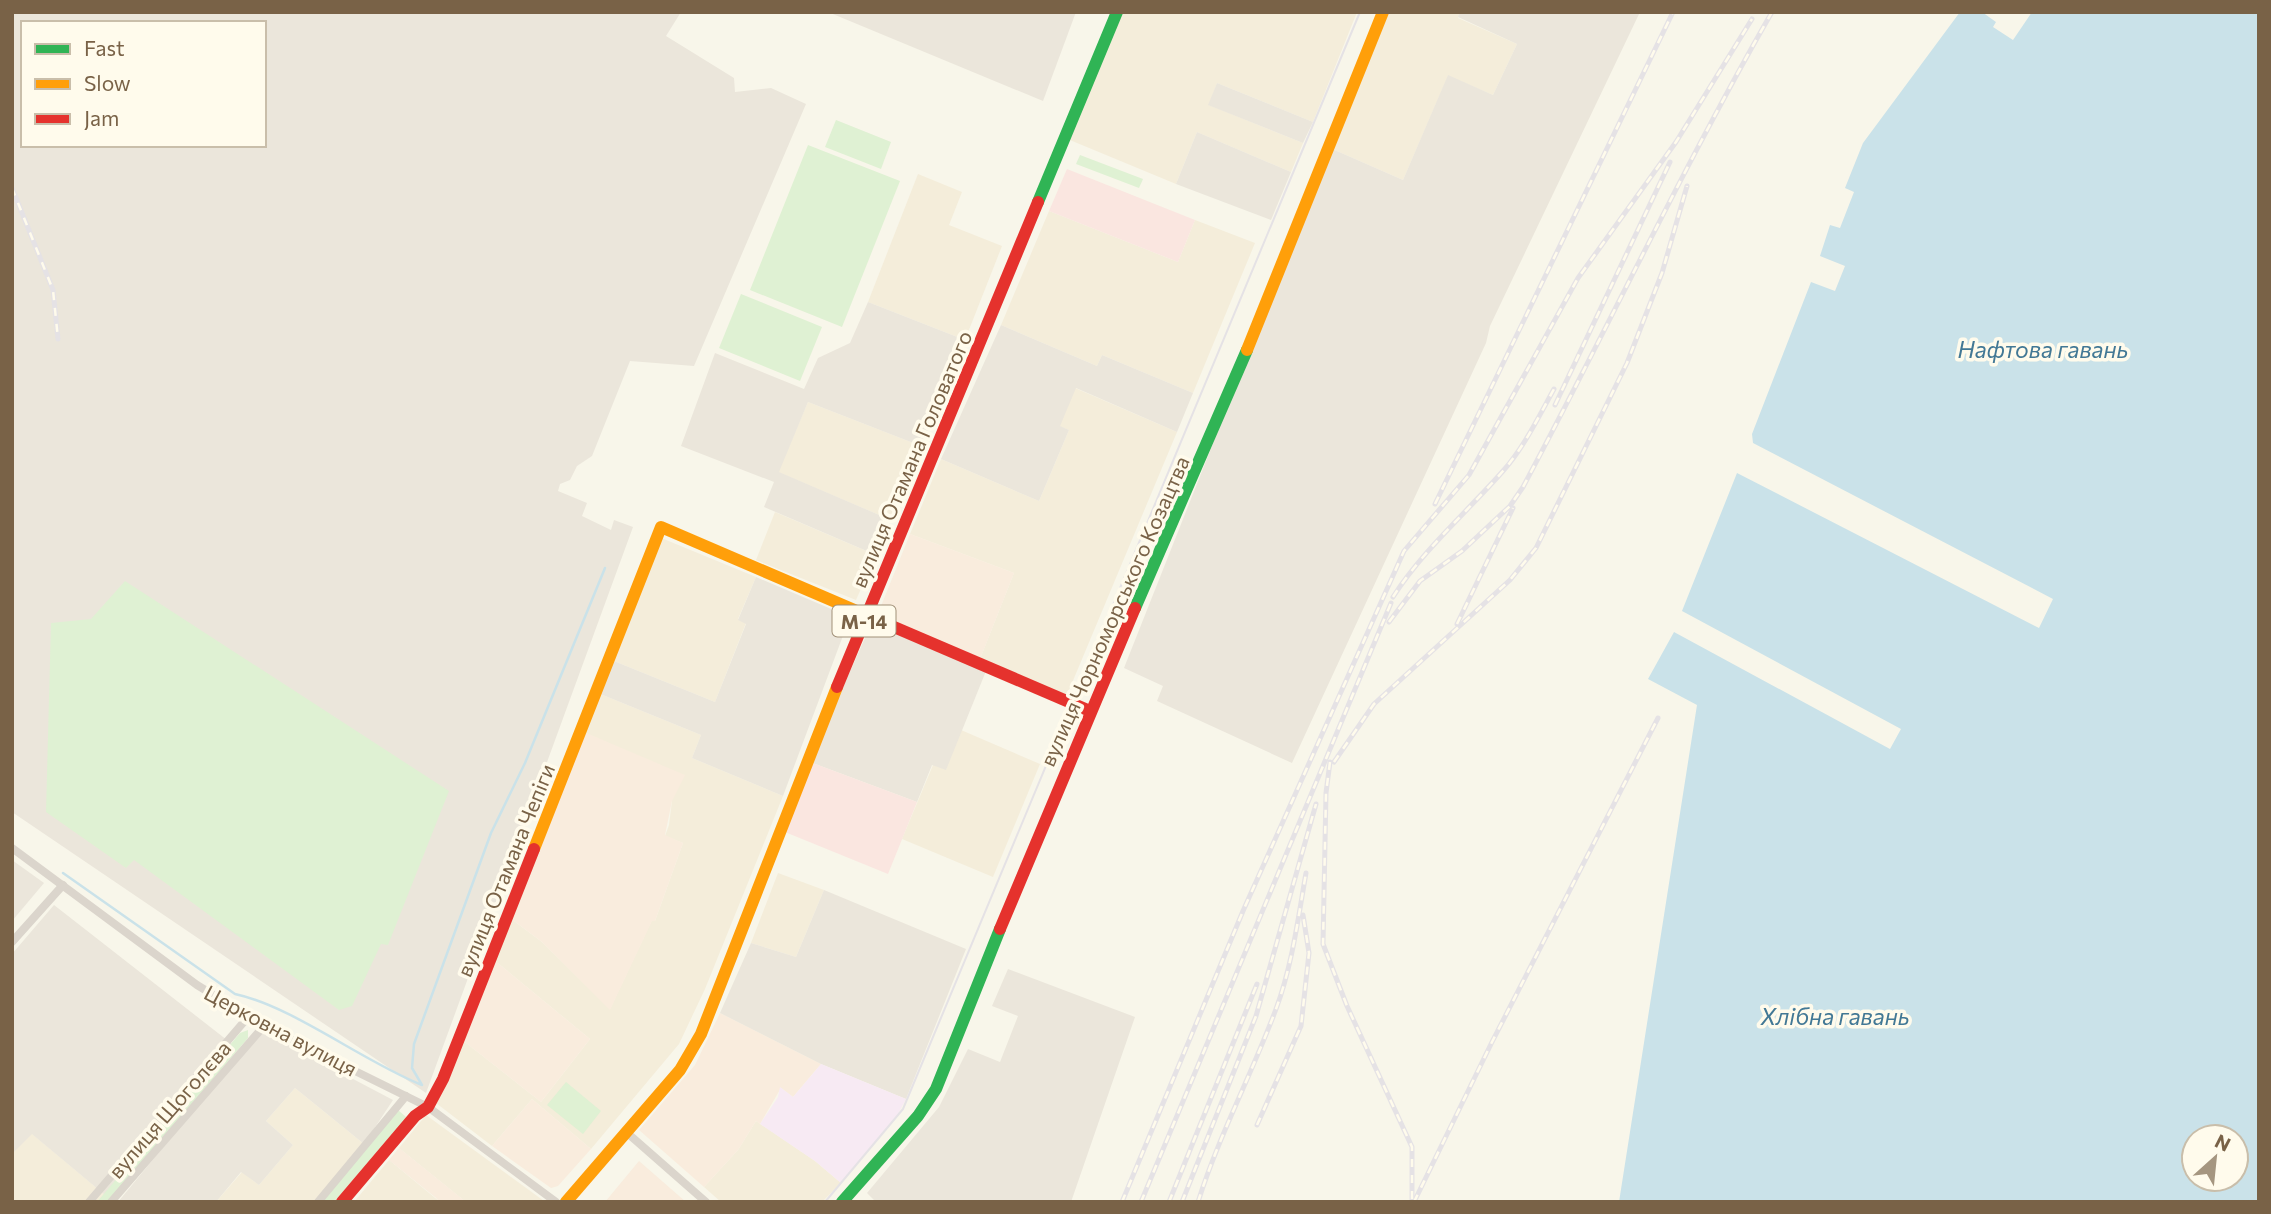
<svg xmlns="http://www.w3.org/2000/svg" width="2271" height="1214" font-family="Commissioner,sans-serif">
<rect width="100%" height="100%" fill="#f8f6ea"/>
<g fill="#f4edda">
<path d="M1119,12H1357L1313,122L1217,83L1209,105L1303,143L1291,172L1197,132L1176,184L1065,138Z"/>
<path d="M1384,12H1460L1458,18L1517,44L1493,95L1448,76L1403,180L1330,148Z"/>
<path d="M918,174L962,192L949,225L1002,246L965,340L868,302Z"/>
<path d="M1049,211L1178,262L1195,220L1255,243L1193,393L1102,355L1097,366L1001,325Z"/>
<path d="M1075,388L1177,432L1067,695L980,659L1014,573L910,534L941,459L1039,501L1069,430L1059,426Z"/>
<path d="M808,402L921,446L891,520L778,472Z"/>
<path d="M775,512L876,555L856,600L756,560Z"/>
<path d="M654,535L756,577L738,619L746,623L715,702L604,657Z"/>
<path d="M593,691L701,735L692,758L783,796L705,989L679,1044L591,1149L532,1099L492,1146L436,1103L461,1039L541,1102L590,1039L488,955L506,915L542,942L610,1009L652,920L655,921L683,843L665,836L669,825L672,801L577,729Z"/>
<path d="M961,730L1040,764L993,877L902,839L933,765L946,769Z"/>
<path d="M778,873L824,890L796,957L751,943Z"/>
<path d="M295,1088L364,1144L318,1202H216L242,1172L259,1185L293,1145L266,1121Z"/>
<path d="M426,1115L544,1201L466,1202L399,1148Z"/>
<path d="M756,1121L815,1161L841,1183L822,1202H721L704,1187L738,1150Z"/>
<path d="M31,1133L105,1195L99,1202H12V1154Z"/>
<path d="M389,1160L440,1202H354Z"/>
</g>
<g fill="#f9ecdd">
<path d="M910,534L1014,573L980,659L877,616Z"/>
<path d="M577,729L685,775L672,801L665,835L683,843L655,921H652L610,1010L542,942L506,915Z"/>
<path d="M488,955L590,1039L541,1102L461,1039Z"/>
<path d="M720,1013L821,1064L793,1097L781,1088L760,1124L756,1121L738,1150L704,1187L639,1130L695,1065Z"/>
<path d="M532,1099L591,1149L558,1186L551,1188L492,1146Z"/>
<path d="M399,1148L466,1202H440L435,1197L389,1160Z"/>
<path d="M639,1161L686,1202H605Z"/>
</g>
<g fill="#ebe6db" fill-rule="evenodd">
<path d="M12,12H681L666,36L734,78L735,92L771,88L806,104L694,366L630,361L592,456L577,466L570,480L560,484L558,491L587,503L582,516L611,530L614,520L633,527L426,1093L12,812ZM23,23H264V145H23Z"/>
<path d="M828,12H1076L1043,101Z"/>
<path d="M1460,12H1640L1490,326L1486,343L1292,763L1157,701L1163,686L1124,668L1330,148L1403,180L1448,75L1493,95L1517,44L1458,17Z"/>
<path d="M1217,83L1313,122L1303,143L1208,105Z"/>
<path d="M1197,132L1291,172L1271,220L1176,184Z"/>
<path d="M868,302L965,340L921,446L808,402L779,472L891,520L876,555L764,507L774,482L681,446L715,353L804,389L818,358L850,343Z"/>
<path d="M1001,325L1097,366L1102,355L1193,393L1177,432L1076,388L1060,426L1069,430L1039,501L941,459Z"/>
<path d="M756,577L850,617L783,796L692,758L701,735L593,691L604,657L715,702L746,624L738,620Z"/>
<path d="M872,622L986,671L946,770L932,765L917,802L810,762Z"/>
<path d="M12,860L44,883L12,921Z"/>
<path d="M824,890L966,949L906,1099L821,1064L720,1013L751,943L796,957Z"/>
<path d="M54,905L232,1044L105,1195L32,1134L12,1154V954Z"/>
<path d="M1008,969L1135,1017L1071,1202H876L867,1193L939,1107L968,1049L1000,1062L1018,1016L992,1006Z"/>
<path d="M260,1030L393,1100L364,1144L295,1088L266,1121L293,1145L259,1185L241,1172L216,1202H118Z"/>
</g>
<path fill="#f7eaf3" d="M821,1064L906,1099L898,1114L841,1183L815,1161L760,1124L778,1097L780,1087L793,1097Z"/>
<g fill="#fae6e0">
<path d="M1067,169L1195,220L1178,262L1049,211Z"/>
<path d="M810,762L917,802L888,874L780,830Z"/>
</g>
<g fill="#dff1d3">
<path d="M836,120L891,142L881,169L825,147Z"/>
<path d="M808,145L900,181L842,327L750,290Z"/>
<path d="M1080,155L1143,179L1139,188L1076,164Z"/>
<path d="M741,294L822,327L800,381L719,348Z"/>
<path d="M125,581L449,791L388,945L381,944L352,1006L339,1010L134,860L126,868L46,812L51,623L91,619Z"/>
<path d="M248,1030V1038L108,1202H97L240,1033Z"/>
<path d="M566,1082L601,1111L583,1134L547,1105Z"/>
<path d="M398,1110L406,1117L404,1120L334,1202H320Z"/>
</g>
<path fill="#cae2e9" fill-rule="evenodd" d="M1960,12H1982L1996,22L1993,27L2013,40L2032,12H2259V1202H1619L1697,705L1648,679L1674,632L1890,749L1901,729L1682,611L1737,473L2039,628L2053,599L1753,443L1752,434L1811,282L1835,291L1845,266L1820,256L1830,225L1840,228L1854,192L1845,188L1863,143ZM2194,1137H2236V1179H2194Z"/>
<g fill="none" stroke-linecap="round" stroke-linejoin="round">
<path stroke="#cae2e9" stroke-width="2.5" d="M63,873L235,994C294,1007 362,1061 422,1085L412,1068L414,1044L491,833L525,763L605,568"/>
<g stroke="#dbd5cc" stroke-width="8">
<path d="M12,848L197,985L264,1026L428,1107L556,1202"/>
<path d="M12,942L63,885"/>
<path d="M625,1131L706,1202"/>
<path d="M89,1202L249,1016"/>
<path d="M111,1202L264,1026"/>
<path d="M318,1202L406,1096"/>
</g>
<g stroke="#30b455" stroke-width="12">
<path d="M1038,202L1117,12"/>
<path d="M1135,608L1247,350"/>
<path d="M842,1202L918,1116L936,1089L1000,929"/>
</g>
<g stroke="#ff9f0a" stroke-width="12">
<path d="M1247,350L1383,12"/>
<path d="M534,849L661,527L866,615"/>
<path d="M566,1202L680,1070L701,1034L837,687"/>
</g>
<g stroke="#e5322d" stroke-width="12">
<path d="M866,615L1090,711"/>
<path d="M837,687L1038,202"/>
<path d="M1000,929L1135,608"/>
<path d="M342,1202L415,1116L428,1107L443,1079L534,849"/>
</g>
<path stroke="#e5e2e5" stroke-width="2" d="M825,1202L903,1109L1360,12"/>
<defs>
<g id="rail">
<path d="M12,188L53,290L58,339"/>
<path d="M1555,405L1670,162"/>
<path d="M1435,504L1673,12"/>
<path d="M1393,597C1423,550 1466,513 1503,471C1524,447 1538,418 1554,389"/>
<path d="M1389,622L1420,581L1462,551L1510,506L1523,487C1607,330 1683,167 1772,12"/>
<path d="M1457,624L1513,508"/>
<path d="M1330,762L1326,793L1323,944L1347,1006L1412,1147V1202"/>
<path d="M1334,762L1374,704L1510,580L1536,548L1627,363L1662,273L1687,186"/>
<path d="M1257,1125L1301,1026L1309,953L1303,915"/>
<path d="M1122,1202L1243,911L1404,551L1469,475L1578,278L1676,142L1752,19"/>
<path d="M1141,1202L1391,603"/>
<path d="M1169,1202L1257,984"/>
<path d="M1182,1202L1256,1016L1316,804"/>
<path d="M1198,1202C1219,1135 1252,1074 1276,1009C1292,966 1298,919 1306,873"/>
<path d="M1414,1202L1492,1042L1658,718"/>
</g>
</defs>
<use href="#rail" stroke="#e5e2e5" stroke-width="5"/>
<use href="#rail" stroke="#fffbec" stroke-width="2.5" stroke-dasharray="8" stroke-linecap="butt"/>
</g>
<g text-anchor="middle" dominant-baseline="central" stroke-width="7" stroke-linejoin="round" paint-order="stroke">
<rect fill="#fffbec" stroke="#a19078" stroke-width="2" x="832.5" y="605.5" width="63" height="31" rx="5"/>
<g font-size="19" font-weight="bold" fill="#796247">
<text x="864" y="621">М-14</text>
</g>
<g font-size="21" fill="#796247" stroke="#fffbec">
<text transform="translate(911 459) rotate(-67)">вулиця Отамана Головатого</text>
<text transform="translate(1114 611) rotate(-66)">вулиця Чорноморського Козацтва</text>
<text transform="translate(505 870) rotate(-68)">вулиця Отамана Чепіги</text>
<text transform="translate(281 1030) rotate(28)">Церковна вулиця</text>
<text transform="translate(169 1109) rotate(-49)">вулиця Щоголєва</text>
</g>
<g font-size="23" font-style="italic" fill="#427895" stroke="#fffbec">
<text x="2043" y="349">Нафтова гавань</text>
<text x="1835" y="1016">Хлібна гавань</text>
</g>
</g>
<rect width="2271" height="1214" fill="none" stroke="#796247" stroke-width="28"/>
<rect x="21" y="21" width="245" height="126" fill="#fffbec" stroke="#c9beaa" stroke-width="2"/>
<rect x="35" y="44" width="35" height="10" fill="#30b455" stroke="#c9beaa" stroke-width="2"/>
<text x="84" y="56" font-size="21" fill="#796247">Fast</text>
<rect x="35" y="79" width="35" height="10" fill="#ff9f0a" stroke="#c9beaa" stroke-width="2"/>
<text x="84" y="91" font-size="21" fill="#796247">Slow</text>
<rect x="35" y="114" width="35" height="10" fill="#e5322d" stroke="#c9beaa" stroke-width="2"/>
<text x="84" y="126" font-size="21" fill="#796247">Jam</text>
<g transform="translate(2215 1158) rotate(27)"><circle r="33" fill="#fffbec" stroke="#c9beaa" stroke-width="2"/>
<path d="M0-5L12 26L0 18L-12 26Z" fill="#a59680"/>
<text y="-10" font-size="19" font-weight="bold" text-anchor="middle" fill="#796247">N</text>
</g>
</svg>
